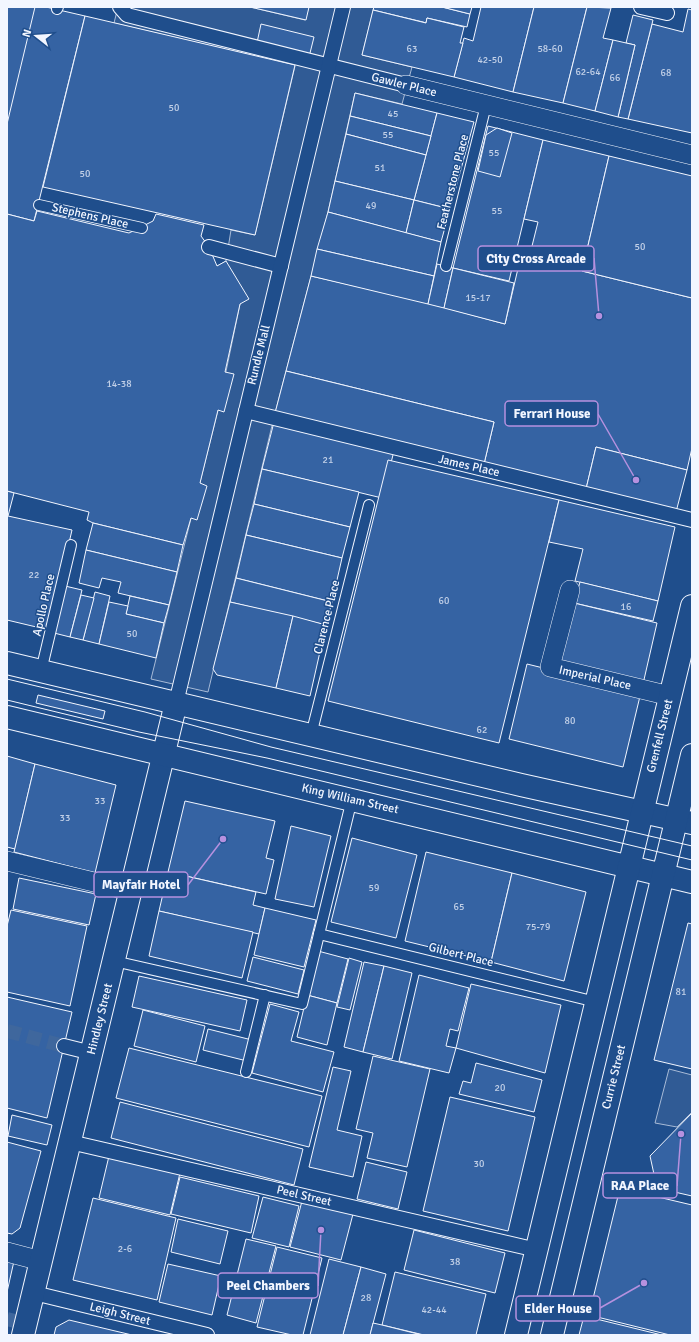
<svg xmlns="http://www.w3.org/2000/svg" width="699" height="1342" font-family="Signika,sans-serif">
<rect width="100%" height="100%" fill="#1f4e8c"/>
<g fill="#305b95" stroke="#a8bbd7">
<path d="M118,7H250L305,20L309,7H374L362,55L412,67L402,104L355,93L328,212L275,413L208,692L151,679L218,410L240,304L217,266L226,261L231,230L255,235L295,66L114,23Z"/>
<path d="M669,1069L692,1075V1112L677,1127L655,1123Z"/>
</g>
<g fill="#3563a3" stroke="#f2f6ff">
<path d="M7,7H46L85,16L34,221L7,214Z"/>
<path d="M7,7H35L7,124Z"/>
<path d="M250,7H309L306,20Z"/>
<path d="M374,7H442L470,14L467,27L427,18L426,23L423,22L373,10Z"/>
<path d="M442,7H472L470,14Z"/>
<path d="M481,7H534L513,92L454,77L464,38L473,41Z"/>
<path d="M534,7H587L563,103L513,92Z"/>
<path d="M587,7L611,8L603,38L613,40L595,111L563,103Z"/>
<path d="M688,9L692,10V133L628,119L652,24L683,32Z"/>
<path d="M373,10L426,23L427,18L464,27L460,43H463L454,77L362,55Z"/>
<path d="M633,15L653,20L628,119L618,117L635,45L626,43Z"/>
<path d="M85,16L295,65L255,235L43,187Z"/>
<path d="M261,24L314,37L307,65L255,52Z"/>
<path d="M613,40L635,45L618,117L595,111Z"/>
<path d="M355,93L437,113L431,136L350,116Z"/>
<path d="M437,113L474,122L450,209L414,200Z"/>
<path d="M350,116L431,136L426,155L346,134Z"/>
<path d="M488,126L543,140L509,281L453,268Z"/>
<path d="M497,128L512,133L500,177L478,171L486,135Z"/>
<path d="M346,134L426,155L414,200L335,181Z"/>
<path d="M543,140L609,156L582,271L692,298V448L687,470L596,447L586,489L484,464L494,422L286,371L311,276L417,300L505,324L520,260L528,262L538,222L524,219Z"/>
<path d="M609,156L692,176V298L582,271Z"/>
<path d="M335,181L414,200L406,233L328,212Z"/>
<path d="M414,200L450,209L441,242L406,233Z"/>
<path d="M37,211L129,233L153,221L156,214L204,225L201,236L209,247L217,266L226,261L249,299L240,304L225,372L234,374L224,412L218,410L200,483L207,486L197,520L191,518L183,545L93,523L87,520L89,512L7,491V214L34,221Z"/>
<path d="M328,212L441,242L434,276L317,249Z"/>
<path d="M317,249L434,276L428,304L311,276Z"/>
<path d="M437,264L453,268L444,308L428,304Z"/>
<path d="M453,268L514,283L505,324L444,308Z"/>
<path d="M286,371L494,422L484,464L275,413Z"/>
<path d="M274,422L394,451L382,498L262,469Z"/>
<path d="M596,447L687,470L676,512L586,489Z"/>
<path d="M388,460L559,500L499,743L328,701Z"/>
<path d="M262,469L359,492L350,527L254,504Z"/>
<path d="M7,491L14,493L8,516L72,530L49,630L7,620Z"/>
<path d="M559,500L675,527L658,601L575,581L583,549L549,542Z"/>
<path d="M254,504L350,527L342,558L246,535Z"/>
<path d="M93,523L183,545L177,572L86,550Z"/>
<path d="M246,535L342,558L332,602L236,578Z"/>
<path d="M86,550L177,572L169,605L118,593L121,582L102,578L99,588L79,583Z"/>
<path d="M236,578L332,602L326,625L230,602Z"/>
<path d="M580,582L658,601L653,621L574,603Z"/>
<path d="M65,586L82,590L70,637L54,633Z"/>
<path d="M95,592L110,596L99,644L83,640Z"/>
<path d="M81,595L94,598L83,640L70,637Z"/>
<path d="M130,596L169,605L164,623L126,614Z"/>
<path d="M109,602L128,606L126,614L164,623L156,658L99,644Z"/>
<path d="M230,602L293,616L276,688L217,675L213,669Z"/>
<path d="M574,603L657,623L643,684L559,663Z"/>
<path d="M293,616L326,625L310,696L276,688Z"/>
<path d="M527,664L641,692L623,767L509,739Z"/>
<path d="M38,695L105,711L103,719L36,703Z"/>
<path d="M7,756L35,764L15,849L7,847Z"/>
<path d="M35,764L116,785L95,873L14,852Z"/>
<path d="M185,801L275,821L266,858L274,860L266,894L168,872Z"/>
<path d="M291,826L331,836L314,907L275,899Z"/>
<path d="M352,838L417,855L396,938L331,922Z"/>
<path d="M426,852L512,873L491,962L405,941Z"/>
<path d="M168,872L256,892L253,905L265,908L259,934L159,911Z"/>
<path d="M512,873L586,892L564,981L491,962Z"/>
<path d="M19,878L96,894L89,925L13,909Z"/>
<path d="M265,908L316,920L304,967L254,955Z"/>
<path d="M11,910L87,926L70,1006L7,992V926Z"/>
<path d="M159,911L253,932L242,978L149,956Z"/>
<path d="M688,923L692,924V1069L654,1060Z"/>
<path d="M318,951L348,959L337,1003L307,995Z"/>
<path d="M253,957L304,970L298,994L247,981Z"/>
<path d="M349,958L362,962L350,1010L337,1007Z"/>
<path d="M364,962L384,966L363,1052L344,1047Z"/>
<path d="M384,966L412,973L392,1059L363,1052Z"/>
<path d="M419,975L469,988L458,1031L450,1029L446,1046L456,1048L449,1073L399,1061Z"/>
<path d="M139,976L247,1000L240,1031L132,1007Z"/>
<path d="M471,984L561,1005L545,1073L456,1048Z"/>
<path d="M307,995L337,1003L327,1045L297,1037Z"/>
<path d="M7,997L72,1012L47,1118L7,1108Z"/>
<path d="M270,1004L299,1012L291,1041L334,1052L323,1092L252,1073Z"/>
<path d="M143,1010L205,1026L196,1062L134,1046Z"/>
<path d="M208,1029L252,1040L247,1061L203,1050Z"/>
<path d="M129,1048L322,1096L309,1147L116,1098Z"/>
<path d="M373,1056L430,1069L407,1167L367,1158L373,1133L356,1129Z"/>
<path d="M476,1063L542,1080L534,1112L459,1094L463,1081L471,1083Z"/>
<path d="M333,1067L351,1071L337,1130L362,1136L353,1177L309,1167Z"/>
<path d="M450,1097L535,1117L508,1231L423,1211Z"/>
<path d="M120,1102L303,1149L294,1185L111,1138Z"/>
<path d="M692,1113V1196L657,1188L650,1156Z"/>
<path d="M12,1115L52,1125L47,1145L8,1136Z"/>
<path d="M7,1142L41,1151L20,1228L12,1234L7,1233Z"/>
<path d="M109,1156L180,1173L170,1215L99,1198Z"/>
<path d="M366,1162L407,1172L398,1209L357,1199Z"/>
<path d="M180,1177L259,1196L251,1233L171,1214Z"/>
<path d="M620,1188L692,1205V1335H670L589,1315Z"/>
<path d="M263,1197L299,1206L289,1247L252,1238Z"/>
<path d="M93,1198L176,1218L157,1300L73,1280Z"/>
<path d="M302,1201L353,1214L341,1260L290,1247Z"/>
<path d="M178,1219L228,1231L220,1264L171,1252Z"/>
<path d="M414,1230L505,1253L495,1293L404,1270Z"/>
<path d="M246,1239L276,1246L256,1323L227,1315Z"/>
<path d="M277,1247L322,1258L303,1335H292L257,1327Z"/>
<path d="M329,1259L361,1267L343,1335H310Z"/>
<path d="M7,1260L14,1261L7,1292Z"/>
<path d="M168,1264L221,1276L212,1315L159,1302Z"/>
<path d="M361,1267L386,1274L370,1335H343Z"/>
<path d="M395,1272L486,1294L476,1335H424L382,1325Z"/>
<path d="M584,1316L662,1335H579Z"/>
<path d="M69,1320L132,1335H54L56,1327Z"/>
<path d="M373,1323L382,1325L422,1335H370Z"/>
</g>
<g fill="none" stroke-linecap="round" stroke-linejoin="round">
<g stroke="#3f679d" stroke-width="14" stroke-dasharray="14 7" stroke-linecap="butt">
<path d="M7,1031L64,1046"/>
<path d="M7,1319L26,1324"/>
</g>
<defs>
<g id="service">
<path d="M57,9L58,7"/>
<path d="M39,205L142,228"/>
<path d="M446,266L486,105"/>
<path d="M41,671L71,545"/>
<path d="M311,735L369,505"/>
<path d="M319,934L596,1002"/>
<path d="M114,961L302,1004L352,799"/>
<path d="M246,1072L265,995"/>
</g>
<g id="pedestrian">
<path d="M120,7L127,15L406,85"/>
<path d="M641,7L667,13"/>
<path d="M209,247L281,266"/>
<path d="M246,411L692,520"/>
<path d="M176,703L343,7"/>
<path d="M64,1046L92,1053"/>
<path d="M70,1142L537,1250"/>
<path d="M34,1293L207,1335"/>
</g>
<g id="minor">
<path d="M406,85L692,155"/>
<path d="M570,590L550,667L670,696"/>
<path d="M7,861L131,891"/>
<path d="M7,1252L41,1261"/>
</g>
<path id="tertiary" d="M23,1335L176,703"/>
<g id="secondary">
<path d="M7,663L521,785L692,823"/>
<path d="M7,717L692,882"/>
<path d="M516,1335L692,606"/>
<path d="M552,1335L692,755"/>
</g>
</defs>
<use href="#service" stroke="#f2f6ff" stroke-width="12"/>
<use href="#pedestrian" stroke="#f2f6ff" stroke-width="16"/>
<use href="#minor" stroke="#f2f6ff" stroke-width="20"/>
<use href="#tertiary" stroke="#f2f6ff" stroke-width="24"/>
<use href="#secondary" stroke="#f2f6ff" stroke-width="24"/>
<use href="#service" stroke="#1f4e8c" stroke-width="10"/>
<use href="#pedestrian" stroke="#1f4e8c" stroke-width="14"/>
<use href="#minor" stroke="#1f4e8c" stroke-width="19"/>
<use href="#tertiary" stroke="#1f4e8c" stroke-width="22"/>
<use href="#secondary" stroke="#1f4e8c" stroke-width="22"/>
<g stroke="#f2f6ff" stroke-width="1">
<path d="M7,679L145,712L271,747L692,846"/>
<path d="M7,700L139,732L267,758L692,860"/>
</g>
</g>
<g text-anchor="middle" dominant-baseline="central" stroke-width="3" stroke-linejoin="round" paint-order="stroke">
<g font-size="10" fill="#c3d1e8">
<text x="412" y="49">63</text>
<text x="550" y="49">58-60</text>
<text x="490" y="60">42-50</text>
<text x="588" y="72">62-64</text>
<text x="666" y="73">68</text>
<text x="615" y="78">66</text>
<text x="174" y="108">50</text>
<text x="393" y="114">45</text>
<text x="388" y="135">55</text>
<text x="494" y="153">55</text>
<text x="380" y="168">51</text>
<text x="85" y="174">50</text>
<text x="371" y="206">49</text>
<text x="497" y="211">55</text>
<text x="640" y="247">50</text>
<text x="478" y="298">15-17</text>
<text x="119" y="384">14-38</text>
<text x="328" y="460">21</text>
<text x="34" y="575">22</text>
<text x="444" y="601">60</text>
<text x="626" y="607">16</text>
<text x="132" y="634">50</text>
<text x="570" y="721">80</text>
<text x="482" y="730">62</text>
<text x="100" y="801">33</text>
<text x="65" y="818">33</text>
<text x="374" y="888">59</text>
<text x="459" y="907">65</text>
<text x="538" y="927">75-79</text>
<text x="681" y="992">81</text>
<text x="500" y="1088">20</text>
<text x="479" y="1164">30</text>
<text x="125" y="1249">2-6</text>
<text x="455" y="1262">38</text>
<text x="366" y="1298">28</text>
<text x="434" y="1310">42-44</text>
</g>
<g font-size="12" fill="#f2f6ff" stroke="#1f4e8c">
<text transform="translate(404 85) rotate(14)">Gawler Place</text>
<text transform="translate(453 182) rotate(-76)">Featherstone Place</text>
<text transform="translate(90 216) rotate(13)">Stephens Place</text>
<text transform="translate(259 355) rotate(-76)">Rundle Mall</text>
<text transform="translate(469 466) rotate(13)">James Place</text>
<text transform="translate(44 605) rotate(-77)">Apollo Place</text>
<text transform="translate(327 617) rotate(-76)">Clarence Place</text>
<text transform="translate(595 678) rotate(13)">Imperial Place</text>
<text transform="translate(660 736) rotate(-76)">Grenfell Street</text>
<text transform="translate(350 799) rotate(13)">King William Street</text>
<text transform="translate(461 955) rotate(14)">Gilbert Place</text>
<text transform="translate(100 1019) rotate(-76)">Hindley Street</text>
<text transform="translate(614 1077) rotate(-76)">Currie Street</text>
<text transform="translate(304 1196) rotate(13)">Peel Street</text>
<text transform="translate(120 1314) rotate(14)">Leigh Street</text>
</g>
</g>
<path fill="none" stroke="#b691df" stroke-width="1.5" d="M599 316L594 258M636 480L598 414M223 839L188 885M681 1134L677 1186M321 1230L318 1286M644 1283L600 1308"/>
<g fill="#b691df" stroke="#1f4e8c" stroke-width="1.5">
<circle cx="599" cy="316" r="4"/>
<circle cx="636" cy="480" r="4"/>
<circle cx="223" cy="839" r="4"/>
<circle cx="681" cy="1134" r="4"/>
<circle cx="321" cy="1230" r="4"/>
<circle cx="644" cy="1283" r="4"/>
</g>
<g fill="#1f4e8c" stroke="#b691df" stroke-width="1.5">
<rect x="478" y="246" width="116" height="25" rx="4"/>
<rect x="505" y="401" width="93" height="25" rx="4"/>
<rect x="94" y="872" width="94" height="25" rx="4"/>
<rect x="603" y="1173" width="74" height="25" rx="4"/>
<rect x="218" y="1273" width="100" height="25" rx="4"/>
<rect x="516" y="1296" width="84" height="25" rx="4"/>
</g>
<g font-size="13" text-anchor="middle" font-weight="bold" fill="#f2f6ff">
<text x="536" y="263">City Cross Arcade</text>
<text x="552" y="418">Ferrari House</text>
<text x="141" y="889">Mayfair Hotel</text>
<text x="640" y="1190">RAA Place</text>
<text x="268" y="1290">Peel Chambers</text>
<text x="558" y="1313">Elder House</text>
</g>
<rect width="699" height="1342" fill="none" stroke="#f2f6ff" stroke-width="16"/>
<g transform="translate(36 36) rotate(287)" stroke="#1f4e8c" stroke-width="3" paint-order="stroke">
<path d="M0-3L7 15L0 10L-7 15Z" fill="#f2f6ff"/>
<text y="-6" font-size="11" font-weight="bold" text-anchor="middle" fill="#f2f6ff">N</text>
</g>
</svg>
